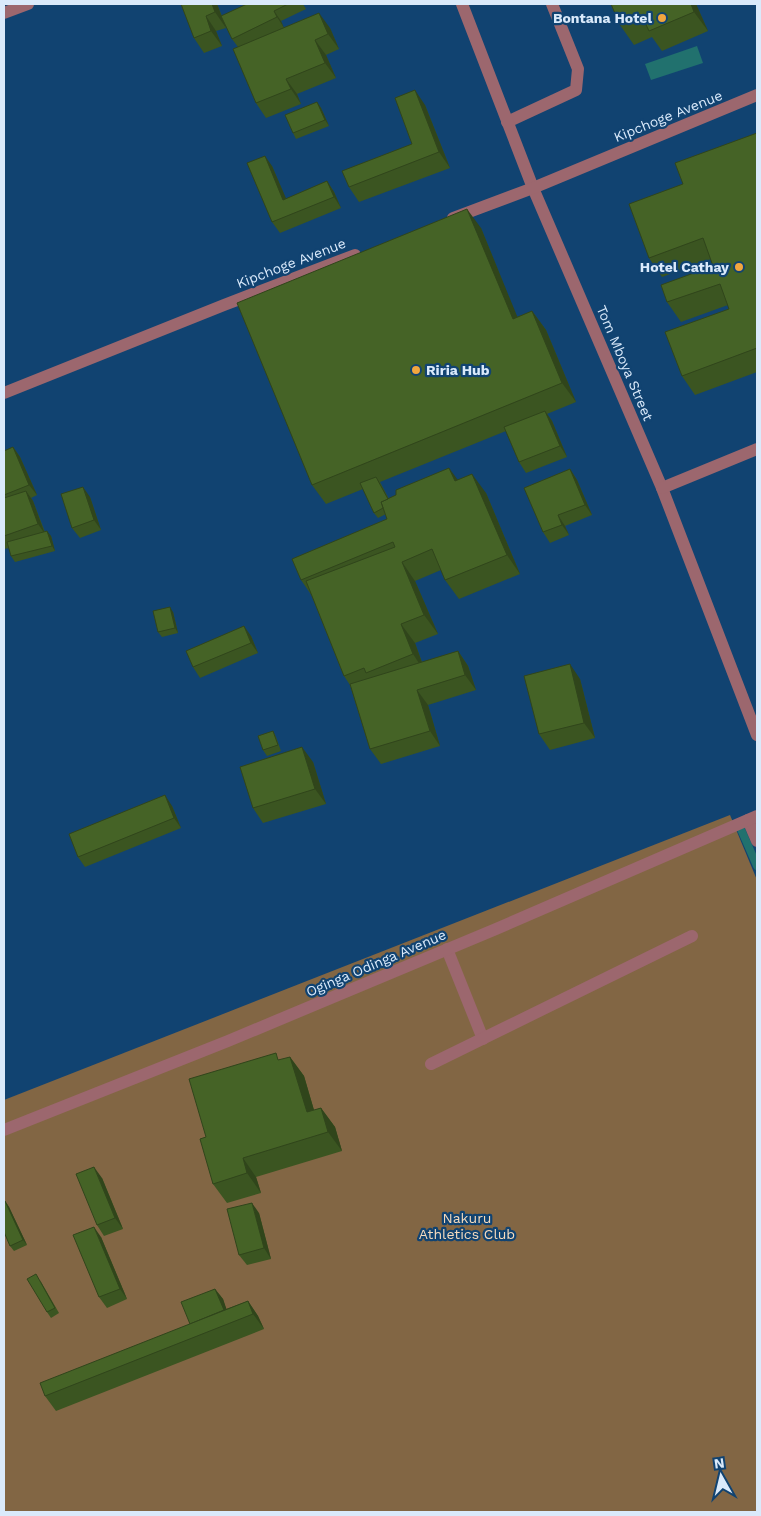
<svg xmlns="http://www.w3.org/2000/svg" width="761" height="1516" font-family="'Work Sans',sans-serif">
<rect width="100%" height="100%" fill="#114371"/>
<path fill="#826644" d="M730,815L757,880V1512H4V1100Z"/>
<path fill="#21716e" d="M697,46L703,63L651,80L645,64Z"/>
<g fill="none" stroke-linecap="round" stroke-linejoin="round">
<path stroke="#21716e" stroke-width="8" d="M740,827L757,866"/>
<g stroke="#9c676e" stroke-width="12">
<path d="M507,122L576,90L578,69L552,4"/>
<path d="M447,949L483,1039"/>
<path d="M431,1064L692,936"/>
</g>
<g stroke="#9c676e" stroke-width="12">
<path d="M462,4L533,188L662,488L757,735"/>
<path d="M4,13L28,4"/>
<path d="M453,218L533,188L757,95"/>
<path d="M4,393L224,305L355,255"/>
<path d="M662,488L757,449"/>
<path d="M748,820L757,841"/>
<path d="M4,1130L228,1041L496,929L757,816"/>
</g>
</g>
<g fill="#3b5521">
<path d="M181,4H217L222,16L247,4H303L306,9L281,21L284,28H330L339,49L326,55L336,78L297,94L301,104L266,118L256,103L238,47L232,39L224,23L226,28L216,31L222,46L204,53L194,38Z"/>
<path d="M611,4H696L708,31L662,51L652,37L634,45L620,25Z"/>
<path d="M317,102L321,108L329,126L296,139L293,133Z"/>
<path d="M425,105L450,168L359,202L349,187L412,144Z"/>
<path d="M757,133V372L695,395L682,376L729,309L728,305L681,322L667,302L713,266L711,259L662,277L649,258L683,184Z"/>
<path d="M272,166L286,199L327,181L334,192L341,208L280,233L272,222Z"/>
<path d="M481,228L517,317L532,311L546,330L576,402L547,414L552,421L567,457L526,473L519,462L506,431L380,482L389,499L458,480L486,493L520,574L459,599L445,580L441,570L415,581L438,634L415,643L422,662L458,651L468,666L476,690L428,705L440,746L381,764L370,749L350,685L344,676L312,596L301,580L387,519L386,514L378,518L374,513L363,489L326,504L312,485Z"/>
<path d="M13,447L20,457L37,495L31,498L33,501L45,532L51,536L55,551L15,562L11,556L9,548L4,549V451Z"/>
<path d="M570,469L577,480L592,515L565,526L569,535L550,543L543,532Z"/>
<path d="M90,497L101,530L80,538L72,528Z"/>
<path d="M173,612L178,633L162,637L158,632Z"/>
<path d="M251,636L258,653L200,678L193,667Z"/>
<path d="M580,679L595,738L550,750L539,734Z"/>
<path d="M273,731L276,737L281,751L267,756L263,750Z"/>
<path d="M313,762L326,804L263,823L253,808Z"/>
<path d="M172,806L181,828L85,867L78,857Z"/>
<path d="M290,1057L304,1076L314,1110L321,1108L335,1127L342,1151L256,1177L261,1193L227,1203L213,1184L206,1137Z"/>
<path d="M102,1178L123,1229L104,1236L97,1225Z"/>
<path d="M5,1201L9,1207L27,1245L14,1251L10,1246Z"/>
<path d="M259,1213L271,1259L247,1265L239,1255Z"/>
<path d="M101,1237L127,1299L107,1308L99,1297Z"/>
<path d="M40,1280L59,1313L51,1318L47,1312Z"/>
<path d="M215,1289L223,1299L226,1309L248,1301L258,1316L264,1329L56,1411L45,1396L190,1324Z"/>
</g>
<g fill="#30451b">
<path d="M212,4H217L226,28L215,12Z"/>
<path d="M691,4H696L708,31L694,12Z"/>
<path d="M274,11L281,21L284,28L277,17Z"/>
<path d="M319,13L330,28L339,49L328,34Z"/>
<path d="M206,16L216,31L222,46L211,31Z"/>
<path d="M315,40L326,55L336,78L325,63Z"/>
<path d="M286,79L297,94L301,104L291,89Z"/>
<path d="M415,90L425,105L450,168L439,152Z"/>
<path d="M317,102L321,108L329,126L325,120Z"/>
<path d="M265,156L272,166L291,210L283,200Z"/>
<path d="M327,181L334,192L341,208L334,197Z"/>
<path d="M467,209L481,228L526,338L513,319Z"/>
<path d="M532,311L546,330L576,402L562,383Z"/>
<path d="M545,411L552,421L567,457L560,446Z"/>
<path d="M13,447L20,457L37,495L29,485Z"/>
<path d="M449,468L463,487L455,481Z"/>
<path d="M570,469L577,480L592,515L585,505Z"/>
<path d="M472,474L486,493L520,574L507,555Z"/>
<path d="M83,487L90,497L101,530L94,520Z"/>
<path d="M26,491L33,501L45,534L38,524Z"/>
<path d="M558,515L565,526L569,535L562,525Z"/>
<path d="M47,531L51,536L55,551L52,546Z"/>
<path d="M402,562L415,581L438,634L424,615Z"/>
<path d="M170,607L173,612L178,633L175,628Z"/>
<path d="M401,624L415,643L426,674L413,654Z"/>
<path d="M244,626L251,636L258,653L251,643Z"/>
<path d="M458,651L468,666L476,690L465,675Z"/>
<path d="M570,664L580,679L595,738L584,723Z"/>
<path d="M417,690L428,705L440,746L430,731Z"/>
<path d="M302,747L313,762L326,804L315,789Z"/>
<path d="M165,795L172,806L181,828L174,818Z"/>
<path d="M290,1057L304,1076L320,1131L307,1112Z"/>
<path d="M321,1108L335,1127L342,1151L328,1132Z"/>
<path d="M243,1158L256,1177L261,1193L247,1173Z"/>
<path d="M94,1167L102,1178L123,1229L115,1218Z"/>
<path d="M5,1201L9,1207L27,1245L23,1240Z"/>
<path d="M252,1203L259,1213L271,1259L264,1248Z"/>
<path d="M94,1227L101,1237L127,1299L120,1289Z"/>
<path d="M215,1289L223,1299L231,1322L224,1311Z"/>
<path d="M248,1301L258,1316L264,1329L253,1314Z"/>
</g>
<g fill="#456326" stroke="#30451b">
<path d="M181,4H212L215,12L206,16L211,31L194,38Z"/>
<path d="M247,4H288L274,11L277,17L232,39L221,16Z"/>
<path d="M611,4H691L694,12L649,31L642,16L620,25Z"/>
<path d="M319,13L328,34L315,40L325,63L286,79L291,89L256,103L233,49Z"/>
<path d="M415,90L439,152L349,187L342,171L412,144L395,98Z"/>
<path d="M317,102L325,120L293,133L285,115Z"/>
<path d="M757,133V348L682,376L665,332L729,309L720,284L667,302L661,285L713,266L703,238L649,258L629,204L683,184L675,163Z"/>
<path d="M265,156L283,200L327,181L334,197L272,222L247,163Z"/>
<path d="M467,209L513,319L532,311L562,383L312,485L237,303Z"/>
<path d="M545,411L560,446L519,462L504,427Z"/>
<path d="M13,447L29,485L4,495V451Z"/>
<path d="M449,468L455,481L472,474L507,555L445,580L432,549L402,562L424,615L401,624L413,654L366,673L364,668L344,676L306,581L395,547L393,542L301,580L292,559L387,519L381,502L396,495V490Z"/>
<path d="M570,469L585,505L558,515L562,525L543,532L524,488Z"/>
<path d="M376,477L388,499L381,502L383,508L374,513L360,483Z"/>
<path d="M83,487L94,520L72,528L61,494Z"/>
<path d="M26,491L38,524L4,536V498Z"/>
<path d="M47,531L52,546L11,556L7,542Z"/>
<path d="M170,607L175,628L158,632L153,611Z"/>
<path d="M244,626L251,643L193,667L186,651Z"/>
<path d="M458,651L465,675L417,690L430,731L370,749L350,684Z"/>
<path d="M570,664L584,723L539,734L524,676Z"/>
<path d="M273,731L278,745L263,750L258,736Z"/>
<path d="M302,747L315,789L253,808L240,767Z"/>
<path d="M165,795L174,818L78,857L69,834Z"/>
<path d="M276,1053L278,1060L290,1057L307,1112L321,1108L328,1132L243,1158L247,1173L213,1184L200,1139L206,1137L189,1079Z"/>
<path d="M94,1167L115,1218L97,1225L76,1174Z"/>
<path d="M5,1201L23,1240L10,1246L4,1232V1202Z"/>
<path d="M252,1203L264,1248L239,1255L227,1209Z"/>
<path d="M94,1227L120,1289L99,1297L73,1235Z"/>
<path d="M36,1274L55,1308L47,1312L27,1279Z"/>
<path d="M215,1289L224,1310L190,1324L181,1302Z"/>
<path d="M248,1301L253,1314L45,1396L40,1383Z"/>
</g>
<g fill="#f1a63f" stroke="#114371" stroke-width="2">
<circle cx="662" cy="18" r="5"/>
<circle cx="739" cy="267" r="5"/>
<circle cx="416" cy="370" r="5"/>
</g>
<g text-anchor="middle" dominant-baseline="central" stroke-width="4.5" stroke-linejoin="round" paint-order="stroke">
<g font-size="14" font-weight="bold" fill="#daeafb" stroke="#114371" text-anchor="end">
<text x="652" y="18">Bontana Hotel</text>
<text x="729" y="267">Hotel Cathay</text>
<text x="426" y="370" text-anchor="start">Riria Hub</text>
</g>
<g font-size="14" fill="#daeafb" stroke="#114371">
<text transform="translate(668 116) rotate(-22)">Kipchoge Avenue</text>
<text transform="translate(291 263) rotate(-21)">Kipchoge Avenue</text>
<text transform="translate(625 363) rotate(67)">Tom Mboya Street</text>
<text transform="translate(376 963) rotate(-23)">Oginga Odinga Avenue</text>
</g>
<g font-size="14" fill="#f7dcbe" stroke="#114371">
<text x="467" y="1218">Nakuru<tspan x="467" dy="16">Athletics Club</tspan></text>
</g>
</g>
<rect width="761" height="1516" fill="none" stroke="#daeafb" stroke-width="10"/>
<g transform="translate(721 1476) rotate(352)" stroke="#114371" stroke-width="4" paint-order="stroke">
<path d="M0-4L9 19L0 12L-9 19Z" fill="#daeafb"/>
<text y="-8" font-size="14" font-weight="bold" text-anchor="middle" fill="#daeafb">N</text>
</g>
</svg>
